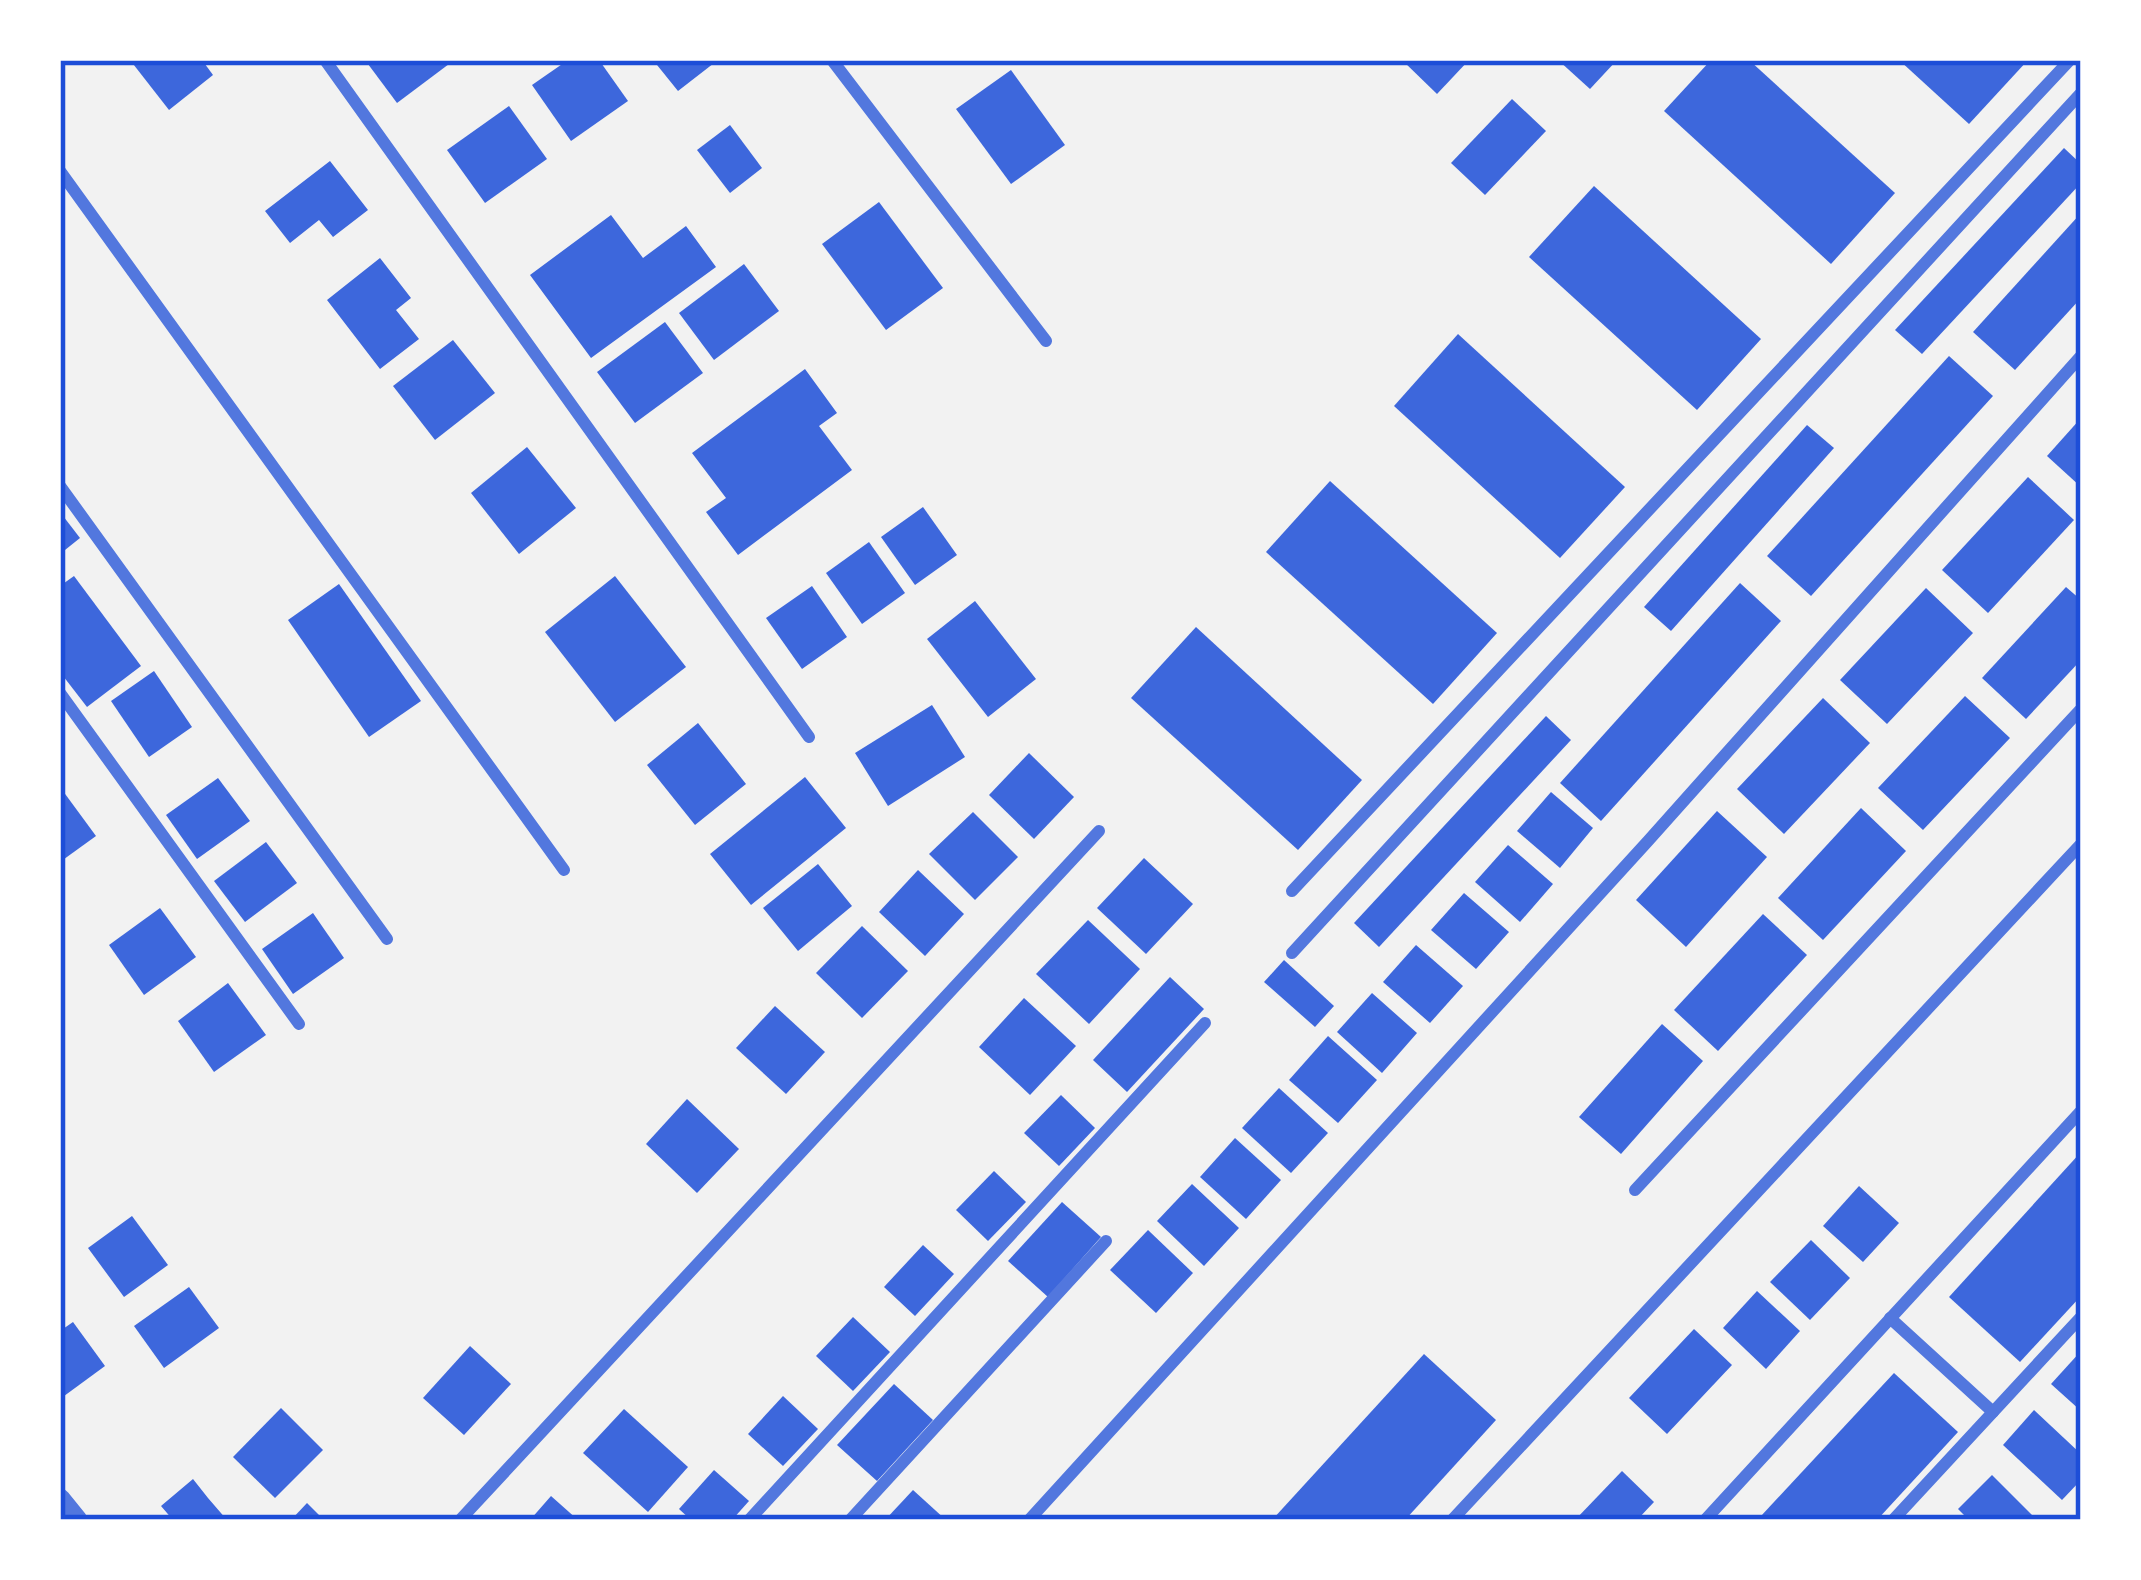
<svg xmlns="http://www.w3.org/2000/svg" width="2141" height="1580" font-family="Barlow,sans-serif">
<rect width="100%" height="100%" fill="#f2f2f2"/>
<g fill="#3d67dc">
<path d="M130,60H202L213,75L169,110Z"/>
<path d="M365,60H446L449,64L397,103Z"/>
<path d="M568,60H599L628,101L571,141L532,85Z"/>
<path d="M653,60H718L678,91Z"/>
<path d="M1402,60H1469L1437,94Z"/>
<path d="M1558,60H1617L1590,89Z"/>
<path d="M1711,60H1749L1895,193L1831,264L1664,111Z"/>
<path d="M1899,60H2028L1969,124Z"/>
<path d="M1011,70L1065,145L1011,184L956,109Z"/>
<path d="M1512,99L1546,131L1485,195L1451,163Z"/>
<path d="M509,106L547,159L485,203L447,150Z"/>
<path d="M730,125L762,168L730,193L697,150Z"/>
<path d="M2064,148L2081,164V183L1922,354L1895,330Z"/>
<path d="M330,161L368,210L333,237L319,220L290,243L265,211Z"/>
<path d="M1594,186L1761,339L1697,410L1529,257Z"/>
<path d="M879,202L943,288L886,330L822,244Z"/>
<path d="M2081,213V298L2015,370L1973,332Z"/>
<path d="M611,215L643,258L686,226L716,267L591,358L530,275Z"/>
<path d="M380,258L411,298L396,310L419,339L380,369L327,300Z"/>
<path d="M744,264L779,311L714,360L679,313Z"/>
<path d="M665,322L703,373L635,423L597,372Z"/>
<path d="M1458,334L1625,487L1560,558L1394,406Z"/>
<path d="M453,340L495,393L435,440L393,386Z"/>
<path d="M1949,356L1993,396L1811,596L1767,556Z"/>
<path d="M805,369L837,413L819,426L852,470L738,555L706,512L726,498L692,453Z"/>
<path d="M2081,418V487L2047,456Z"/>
<path d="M1807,425L1834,448L1671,631L1644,607Z"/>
<path d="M527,447L576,508L519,554L471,493Z"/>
<path d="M2028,477L2074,520L1988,613L1942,570Z"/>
<path d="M1330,481L1497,633L1433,704L1266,552Z"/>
<path d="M923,507L957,555L915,585L881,537Z"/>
<path d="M60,512L80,538L60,554Z"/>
<path d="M869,542L905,593L862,624L826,573Z"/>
<path d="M74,576L141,666L87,707L60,672V586Z"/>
<path d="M615,576L686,667L615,722L545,632Z"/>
<path d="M1740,583L1781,621L1601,821L1560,783Z"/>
<path d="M339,584L421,701L369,737L288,620Z"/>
<path d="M812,586L847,637L802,669L766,618Z"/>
<path d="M2066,587L2081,600V660L2026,719L1982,678Z"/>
<path d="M1926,588L1973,633L1887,724L1840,680Z"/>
<path d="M975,601L1036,679L988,717L927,639Z"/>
<path d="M1196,627L1362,780L1298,850L1131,698Z"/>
<path d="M154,671L192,727L149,757L111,701Z"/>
<path d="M1965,696L2010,738L1923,830L1878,788Z"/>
<path d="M1823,698L1870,743L1784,834L1737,789Z"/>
<path d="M932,705L965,757L888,806L855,753Z"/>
<path d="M1546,716L1571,740L1379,947L1354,923Z"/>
<path d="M698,723L746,784L695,825L647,765Z"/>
<path d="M1029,753L1074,797L1034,839L989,795Z"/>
<path d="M805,777L846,828L751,905L710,854Z"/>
<path d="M218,778L250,821L197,859L166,815Z"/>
<path d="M60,787L96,836L60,862Z"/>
<path d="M1551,792L1593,828L1560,868L1517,831Z"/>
<path d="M1861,808L1906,851L1823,940L1778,898Z"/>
<path d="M1717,811L1767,857L1686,947L1636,900Z"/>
<path d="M973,812L1018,857L975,900L929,854Z"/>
<path d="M266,842L297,883L245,922L214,881Z"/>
<path d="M1508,845L1553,884L1520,922L1475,882Z"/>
<path d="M1144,858L1193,904L1146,954L1097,908Z"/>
<path d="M818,864L852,906L798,951L763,908Z"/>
<path d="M918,870L964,914L925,956L879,912Z"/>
<path d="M1464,893L1509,932L1476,969L1431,930Z"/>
<path d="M160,908L196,957L144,995L109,945Z"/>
<path d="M313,913L344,958L293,994L262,949Z"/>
<path d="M1763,914L1807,955L1718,1051L1674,1010Z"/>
<path d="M1088,920L1140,969L1089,1024L1036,974Z"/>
<path d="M862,926L908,971L862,1018L816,973Z"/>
<path d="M1416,945L1463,986L1430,1023L1383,982Z"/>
<path d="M1284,960L1334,1006L1315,1027L1264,982Z"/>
<path d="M1170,977L1204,1009L1127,1092L1093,1060Z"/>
<path d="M228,983L266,1035L214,1072L178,1021Z"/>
<path d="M1372,993L1417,1033L1382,1073L1337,1032Z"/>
<path d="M1024,998L1076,1046L1030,1095L979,1047Z"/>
<path d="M775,1006L825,1052L786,1094L736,1048Z"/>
<path d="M1662,1024L1703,1061L1621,1154L1579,1117Z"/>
<path d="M1328,1036L1377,1080L1338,1123L1289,1080Z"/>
<path d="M1279,1088L1328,1133L1291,1173L1242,1128Z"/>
<path d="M1061,1095L1095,1128L1059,1166L1024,1133Z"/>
<path d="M687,1099L739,1149L697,1193L646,1144Z"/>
<path d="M1235,1138L1281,1180L1246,1219L1200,1177Z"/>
<path d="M2081,1152V1296L2020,1362L1949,1297Z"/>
<path d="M994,1171L1026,1202L988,1241L956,1210Z"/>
<path d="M1192,1184L1239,1228L1204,1266L1157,1221Z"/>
<path d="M1859,1186L1899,1223L1863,1262L1823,1226Z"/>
<path d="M1062,1202L1101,1237L1048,1297L1008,1261Z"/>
<path d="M132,1216L168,1265L124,1297L88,1248Z"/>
<path d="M1148,1230L1193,1273L1156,1313L1110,1270Z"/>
<path d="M1811,1240L1850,1278L1810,1320L1770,1282Z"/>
<path d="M923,1245L954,1274L915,1316L884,1287Z"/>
<path d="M189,1287L219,1328L164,1368L134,1326Z"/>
<path d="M1757,1291L1800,1331L1766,1369L1723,1328Z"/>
<path d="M853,1317L890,1352L853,1391L816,1356Z"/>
<path d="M73,1322L105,1366L60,1399V1331Z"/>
<path d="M1694,1329L1732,1365L1667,1434L1629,1398Z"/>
<path d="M470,1346L511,1384L464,1435L423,1398Z"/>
<path d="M2081,1351V1411L2051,1384Z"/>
<path d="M1424,1354L1496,1420L1405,1520H1272Z"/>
<path d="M1894,1373L1958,1432L1877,1520H1766L1761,1516Z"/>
<path d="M894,1384L933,1420L877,1481L837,1445Z"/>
<path d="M783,1396L818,1429L783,1466L748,1434Z"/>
<path d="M281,1408L323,1450L275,1498L233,1457Z"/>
<path d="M624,1409L688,1467L648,1512L583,1453Z"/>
<path d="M2034,1410L2081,1454V1480L2062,1500L2003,1445Z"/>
<path d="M714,1470L749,1501L732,1520H691L679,1509Z"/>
<path d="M1622,1471L1654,1502L1637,1520H1575Z"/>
<path d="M1992,1475L2037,1520H1969L1958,1509Z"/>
<path d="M193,1479L208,1498L227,1520H173L161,1506Z"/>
<path d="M913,1490L946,1520H885Z"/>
<path d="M551,1496L578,1520H530Z"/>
<path d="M307,1503L324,1520H291Z"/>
</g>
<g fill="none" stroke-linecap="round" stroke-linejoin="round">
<g stroke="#5277de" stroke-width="12">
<path d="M325,60L809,737"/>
<path d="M832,60L1046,341"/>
<path d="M60,171L564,870"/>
<path d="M60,486L387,939"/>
<path d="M60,693L299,1024"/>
<path d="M1292,891L2070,60"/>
<path d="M1292,953L2081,93"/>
<path d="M1635,1190L2081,709"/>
<path d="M1890,1318L1993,1412"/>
<path d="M460,1520L1099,831"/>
<path d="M749,1520L1205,1023"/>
<path d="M850,1520L1106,1241"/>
<path d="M1029,1520L1648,841L2081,356"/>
<path d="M1452,1520L2081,844"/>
<path d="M1705,1520L2081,1111"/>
<path d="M1893,1520L2081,1317"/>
</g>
<path stroke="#5277de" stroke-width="21" d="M60,1499L77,1520"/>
</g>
<rect width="2141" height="1580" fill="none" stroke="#ffffff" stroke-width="126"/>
<rect x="63" y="63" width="2015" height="1454" fill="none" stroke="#1d4ed8" stroke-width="4.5"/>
</svg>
